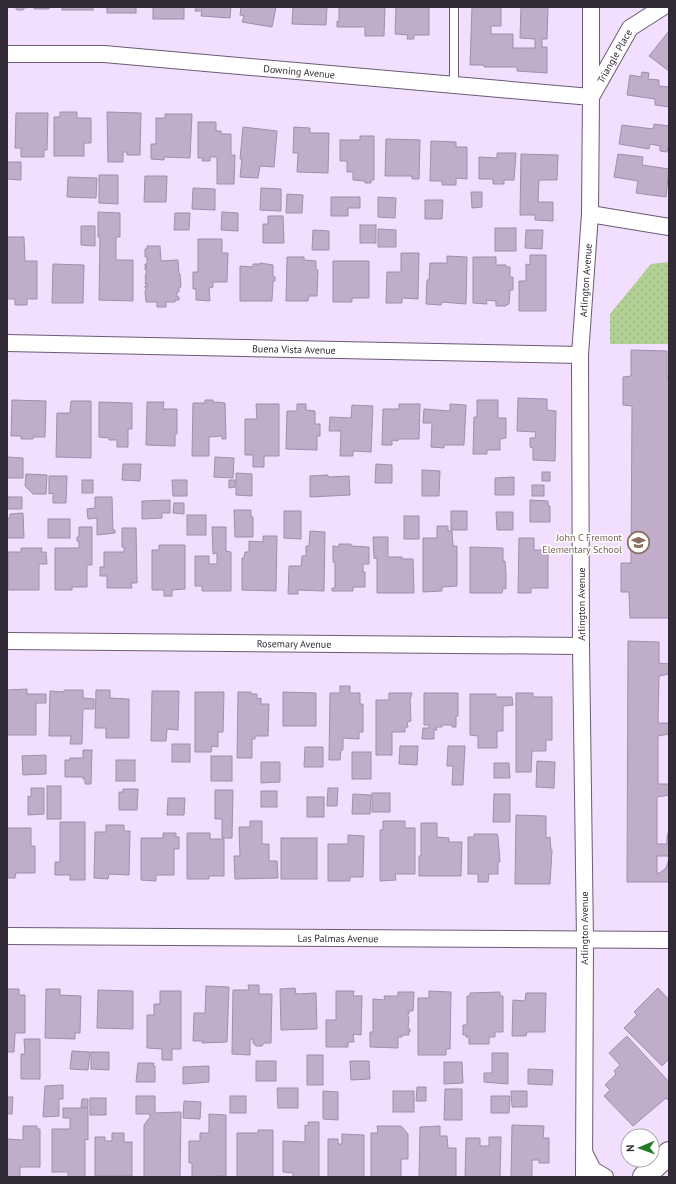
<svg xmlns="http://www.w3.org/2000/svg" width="676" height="1184" font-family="'PT Sans',sans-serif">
<defs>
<pattern id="grass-dots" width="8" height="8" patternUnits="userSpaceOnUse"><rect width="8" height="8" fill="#b2cf94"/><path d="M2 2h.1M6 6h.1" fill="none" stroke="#9ab280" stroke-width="1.8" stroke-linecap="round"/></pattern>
</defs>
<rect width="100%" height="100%" fill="#f2defd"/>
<path fill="url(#grass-dots)" d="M669,262V344H610V314L651,264Z"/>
<g fill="#c0adca" stroke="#a08eaa" fill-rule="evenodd">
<path d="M15,7H49V9H34V7L24,8L23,10H17Z"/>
<rect x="62" y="7" width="31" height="3"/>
<rect x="107" y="7" width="29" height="6"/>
<rect x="153" y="7" width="31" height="12"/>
<path d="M196,7H231L230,18L201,16L202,11H195Z"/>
<path d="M241,7H276L272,27L242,22L244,16L240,15Z"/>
<path d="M293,7H327L326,25L292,24Z"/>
<path d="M339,7H385L384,36H365V27H337V21L339,22Z"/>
<path d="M396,7H429V35H414V39H407L408,35L395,34Z"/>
<path d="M472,7H501V26H491V34H513V48H535V39L520,38L521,7H548L547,39H542V47H547V73L517,71V67H484V65H470Z"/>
<path d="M669,31V71L649,56Z"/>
<path d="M642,72L649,73L648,79L659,80V86L669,87V107L655,105V99L627,95L630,75L641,77Z"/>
<path d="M60,112H77V118H91V143H84V156H54V117H60Z"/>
<path d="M107,112L141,113L140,155H127V152H123V162H108Z"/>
<path d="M16,113H48L47,150H44V157H21V148H15Z"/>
<path d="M165,114H192L190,158L164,157V160L151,159V144H156V118H165Z"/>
<path d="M198,122H216V131H221V134H231V155H235L234,184H217V157H210V161H202L203,158H198Z"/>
<path d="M654,124L669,126V147H668L667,152L660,151V146L650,144L649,149L619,144L622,125L653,129Z"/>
<path d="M243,127L277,131L274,167L260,166L258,178L240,177L242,159H240Z"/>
<path d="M294,127L310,128V133H329L328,173L297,172L298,153H293Z"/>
<path d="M360,136H374V180H371V183H365V181L353,180V172H347V161H340V140H360Z"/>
<path d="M386,139L420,140L419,179H412V176H385Z"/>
<path d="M431,141L456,142V147H467V179L456,178V185H442V181H430Z"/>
<path d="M497,153H516L514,180H504V184H493V179H479V157L497,158Z"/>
<path d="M521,154L558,155L557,180H539L538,202H553V221L535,220V215H520Z"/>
<path d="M618,154L643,157L642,165L669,169L666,197L636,193L638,181L614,177Z"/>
<path d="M7,162H21V180L7,179Z"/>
<path d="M99,175H118V204L99,203Z"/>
<path d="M145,176H167L166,202H144Z"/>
<path d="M68,177L97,178L96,198L67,197Z"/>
<path d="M193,188L215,189V210L192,209Z"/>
<path d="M261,188L281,189V211L260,210Z"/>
<path d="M471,192H482V207L472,208Z"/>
<path d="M287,194L303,195L302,213H286Z"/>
<path d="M331,197H360V208H348V216H331Z"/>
<path d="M378,197L396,198L395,218L378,217Z"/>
<path d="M425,200H443L442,219H425Z"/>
<path d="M98,212L120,213V237H116V260H133V301L99,300L100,237H98Z"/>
<path d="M222,212L238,213V231L221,230Z"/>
<path d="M175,213H190L189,230H174Z"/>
<path d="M268,216H283L284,243H263V224H268Z"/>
<rect x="360" y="225" width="16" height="18"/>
<path d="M81,226H95V246L81,245Z"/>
<rect x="495" y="228" width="21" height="23"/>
<path d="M378,229L396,230V247H378Z"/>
<path d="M313,230L329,231V250H312Z"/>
<path d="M526,230H543L542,249L525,248Z"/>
<path d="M7,237H24L25,261H37V299H27V305H15V299H7Z"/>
<path d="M198,239H222V253H228L227,282H213V287L209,288L210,301L196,300V289H193V272H198Z"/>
<path d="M147,246H160L161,261L178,260L179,274H180L181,287L179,288V292H177V297H179V300H175V302H166V307H157V302H146L145,291H146V288H145V286H147V284H145V283H146L145,279L147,278L145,277L147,270H145V267H147V266H145V264H147V257H145V249H147Z"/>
<path d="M401,253H419L418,299L402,298V303H386L387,272H401Z"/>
<path d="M530,255H546V311H519V281H526V264L530,265Z"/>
<path d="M447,256L467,257L466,304L442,302L441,305L426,304L427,280H429L430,263H447Z"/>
<path d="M287,257H304V260L316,261V269L318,270L317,296H309L308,301H286Z"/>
<path d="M473,257H496V265H506V267H510V277H513V290H510L509,304L506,305V306H496V301L486,300L487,304L473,303Z"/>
<path d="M333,261H369V298H352V302H333Z"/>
<path d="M260,263L273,265V276L275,277V281H273L272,301H240V266L253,267V264H260Z"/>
<path d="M53,264L84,265L83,303H52Z"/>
<path d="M631,350L667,351V377H669V618H630L629,592H621V563H631L632,406L623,405V377L631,376Z"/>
<path d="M518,398L547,399V410L556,411L555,461L533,460V448L530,447V438H535L536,432L517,431Z"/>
<path d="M12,400L46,401L45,437H33V439H21V436H11Z"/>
<path d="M205,400H213V403L215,402L225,403L226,439H222V436L209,437V456H192L193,403H205Z"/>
<path d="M477,400H498V418H506V438L500,439V450H487V454H473L474,417H477Z"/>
<path d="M71,401H91V458L56,457L57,413H70Z"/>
<path d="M99,402L132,403V429H128V447H117V440H109V438L99,437Z"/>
<path d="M147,402H164L163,409H177V434H175V446L146,445Z"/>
<path d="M256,404H279V456H264V467H253V455H245V419H257Z"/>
<path d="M297,404H306V410L315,411V424H320V436H317V450L286,449L287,411H297Z"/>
<path d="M399,404H420L419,439H398V441L392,440V445H382L383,409H399Z"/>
<path d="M450,404L466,405L464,445H444V448L431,447L432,423H423L424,409L450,411Z"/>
<path d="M352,405L373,406L371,452L353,451V456H340L341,431H329L330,417L351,418Z"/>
<path d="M7,457L23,458V478H7Z"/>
<path d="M215,457L234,458L233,478L214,477Z"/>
<path d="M123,464H141L140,481L122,480Z"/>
<path d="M376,464L392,465V483H375Z"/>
<path d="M422,470L440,471L439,496H422Z"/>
<rect x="542" y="472" width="8" height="9"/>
<path d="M236,473L252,474V496L236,495Z"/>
<path d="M26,474L47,475L46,494H33L25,486Z"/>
<path d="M328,475V477L349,476L350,495L310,497V476Z"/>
<path d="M49,476H67L66,503H53V493L49,494Z"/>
<path d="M514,477V495H495V478Z"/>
<rect x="82" y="480" width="11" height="13"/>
<path d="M172,480H187V496H173Z"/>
<path d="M229,480H235V487L229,488Z"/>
<rect x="532" y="485" width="12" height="11"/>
<path d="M8,497H22V509H7Z"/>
<path d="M95,497H112L113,530H115V533L97,535V518L88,519L87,509L95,508Z"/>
<path d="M170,500V513H162V518L142,519V501Z"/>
<path d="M530,500L548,501V506H550V522H530Z"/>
<path d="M174,503H184V514L173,513Z"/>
<path d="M234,510H251V517H253V537H235Z"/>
<path d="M284,511H301V539L284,538Z"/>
<rect x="451" y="511" width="16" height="19"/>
<path d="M496,512H513V530H497Z"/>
<path d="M23,513L24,538H7V518H10V514Z"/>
<rect x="187" y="515" width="19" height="20"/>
<rect x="404" y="516" width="15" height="23"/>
<rect x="48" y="519" width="22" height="19"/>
<path d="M437,526H448V531H452L453,546H457V586L442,587V591L423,592V538H437Z"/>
<path d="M79,527H92V565H87V587H72V590H55V548H79V542L77,541V537H79Z"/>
<path d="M212,527H226V551L231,552V591H202V586H195V556H209V564H217V553L213,554Z"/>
<path d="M122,528H136L137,583H131L132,588H107V576H100V567H104V552H124V547H122Z"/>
<path d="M310,531L325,532L324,591L298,590V594H288L289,566H301L302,556H306V546H309Z"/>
<path d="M263,536H277L276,591L242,590V558H244L245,552H249V541L263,542Z"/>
<path d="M373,537H388V557H402V559H413L414,593H377V559L374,558Z"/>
<path d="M519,538H534V550H548V588H531V593H518Z"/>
<path d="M339,544H351V546L369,547V564H363V572H365V587H353V591H332V588H335V562H333V546L339,547Z"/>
<path d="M159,545H185V589L172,590V596H164V590H152V550H159Z"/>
<path d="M470,547L503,548V561H505L506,573V589L503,588L502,593H470Z"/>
<path d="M21,548H42L41,552H46L47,564H39V590H8V552H21Z"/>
<path d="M628,641L659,642V663L669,664V674L659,676L658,723H669V734L658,736V784H669V795L657,797V844H667V837L669,830V882H627ZM657,856H668L669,859L666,868L661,872L657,874Z"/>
<path d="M340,686H350V693H360V704H363V732H359V739L343,738V750H341L340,760H329L330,693H340Z"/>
<path d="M27,689V694H46V703H36V735H7V690Z"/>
<path d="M64,690H83V698L94,699V709H83L82,744H70L71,736H49L50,691L64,692Z"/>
<path d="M96,690H110V698L129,699V738H106V728H95Z"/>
<path d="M152,691H179L178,730L167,729L166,741H151Z"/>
<path d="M195,692H224L223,732H218V747L212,746L211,752H195Z"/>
<path d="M238,692H251V694H257V699L261,698V704H269L268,736H255V739H252V758H237Z"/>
<path d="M283,692L316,693V726H283Z"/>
<path d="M389,693H412L410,700L411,721L407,722L408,727H405V732H392V755H376V700H389Z"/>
<path d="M424,693H458V716H456V727H452V725H442V727H436L437,730H434V739H422L423,728H429V725H424Z"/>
<path d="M516,693H533V697H552V740H546V751H532L531,772H516Z"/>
<path d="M470,694H496V697H512L513,705L503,706V731H497V748H478V736L470,735Z"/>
<rect x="172" y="744" width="18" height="18"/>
<path d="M400,746H418L417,765L399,764Z"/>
<path d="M448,746H465L463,785H452L453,766H447Z"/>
<path d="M305,747H323V767H304Z"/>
<path d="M83,750H92L91,784H85V779H83V777H65V760H70V758H83Z"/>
<rect x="352" y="752" width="19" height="27"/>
<path d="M46,755V774L23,775L22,756Z"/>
<rect x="211" y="756" width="21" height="25"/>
<rect x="116" y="760" width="19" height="21"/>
<path d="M537,761L555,762L554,788L536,787Z"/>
<path d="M261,762H280V782L261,783Z"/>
<path d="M494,763H509L510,778H494Z"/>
<rect x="47" y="786" width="14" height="33"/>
<path d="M31,788H44V814L28,815V796L31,797Z"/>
<path d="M328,788H338L337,806H327Z"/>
<path d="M123,789H138L137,810H119V792H123Z"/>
<path d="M215,790H233L232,838H222V819H215Z"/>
<rect x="261" y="791" width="16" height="16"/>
<rect x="372" y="793" width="18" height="19"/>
<path d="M353,794L371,795L370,814H352Z"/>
<path d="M494,794H510V822H493Z"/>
<rect x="307" y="797" width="17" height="20"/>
<path d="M168,798H185L184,815H167Z"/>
<path d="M516,815L546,816V838L550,837L551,850H552L550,884H515Z"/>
<path d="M250,821H262V844H269V861H277L278,878L235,879L234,856H240L239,827H250Z"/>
<path d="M383,821H405V828H415V874H395L396,880L380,881V830H383Z"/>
<path d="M60,822H85V880H70V875H55V862H60Z"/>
<path d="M421,823H437V837L449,838V842H462L461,876H419V856H421Z"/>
<path d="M106,825H124V831H130L129,875L109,874L108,879L94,878L95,832H106Z"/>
<path d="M7,828H31V846H35V873H16L15,878H7Z"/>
<path d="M163,833H176V837H179V849H174V875H156V881L141,880V838H163Z"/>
<path d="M187,833H210V839H224V876H209V879H187Z"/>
<path d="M474,834H497L498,837L500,862H498V874H489L488,882H478V874H468V837H474Z"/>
<path d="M348,835L364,836L363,877H350V881H328V844H348Z"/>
<rect x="281" y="838" width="36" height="41"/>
<path d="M248,985H259V994H272L271,1043H264L262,1046H256L253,1043V1039H250V1055L232,1054L233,990H249Z"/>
<path d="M206,986L229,987L227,1042L202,1043L203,1041H193L194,1013H205Z"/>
<path d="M295,988L296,994L316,993L317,1029L281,1030L280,989Z"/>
<path d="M658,988L669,1000V1059L662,1066L624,1028L637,1015L634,1012Z"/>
<path d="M7,989H19V995H25V1033H15L14,1052H7Z"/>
<path d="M46,989H60V995L81,996L80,1033H75V1039L45,1038Z"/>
<path d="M98,990L133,991V1029L97,1028Z"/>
<path d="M160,991H181V1049H172V1060H162V1049L147,1048V1015H154V1004H160Z"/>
<path d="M336,991H354L353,996H362L361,1035L353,1034L354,1042H348V1047H326V1020H336Z"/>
<path d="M429,991L451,992L450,1049H446V1055H418V998H429Z"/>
<path d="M398,992H414L413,1011H408V1012H409V1014H408V1017H409L408,1029H410V1032H408L409,1035H402V1037H398V1048L370,1047V1032H373V999L385,1000L384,996H398Z"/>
<path d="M500,992V996H503V1032H495V1037H489V1044H469V1037H466V1035H463V1025H467V996H470V993Z"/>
<path d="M526,993H546L545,1032H527L526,1036H512L513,1000L525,1001Z"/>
<path d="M627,1036L669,1082V1101L666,1098L633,1126L604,1096L610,1090L605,1085L616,1074L614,1071L620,1065L609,1053Z"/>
<path d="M24,1039H40V1079H21V1054H25Z"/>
<path d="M72,1051L90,1052L88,1070L70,1069Z"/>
<path d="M91,1052H109V1070L91,1069Z"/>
<path d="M492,1053H508V1084L484,1082V1073H492Z"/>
<rect x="307" y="1055" width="16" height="30"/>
<rect x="256" y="1061" width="20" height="20"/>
<path d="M350,1061H369L370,1079L351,1080Z"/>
<path d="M444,1062H462L463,1083L444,1084Z"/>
<path d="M138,1063H154L153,1066H155V1082H136Z"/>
<path d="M209,1066V1082L183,1084V1067Z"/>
<path d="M528,1069L553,1070L552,1085L528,1084Z"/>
<path d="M63,1085V1099H59V1116L43,1117L45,1086Z"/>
<path d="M417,1087H426V1101H416Z"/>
<path d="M277,1088H298V1108H278Z"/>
<path d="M445,1089H462V1120H444Z"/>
<path d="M323,1091L338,1092V1120L323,1119Z"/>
<rect x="393" y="1091" width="21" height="21"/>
<path d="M511,1091H527V1107H512Z"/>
<path d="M136,1096H155V1113L181,1112L180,1177H144V1125L150,1117V1114H136Z"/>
<rect x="230" y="1096" width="16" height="17"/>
<path d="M491,1096H510L509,1113H491Z"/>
<path d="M7,1097H13L12,1114H7Z"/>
<rect x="90" y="1098" width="16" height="17"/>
<path d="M82,1099H88V1107H81Z"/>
<path d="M184,1101L201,1102L200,1119L183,1118Z"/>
<path d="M63,1108H88V1140L85,1139V1177H68V1172H52V1129H70V1118H63Z"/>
<path d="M209,1114L226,1115V1176L192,1177V1163H189V1141H200V1133H209Z"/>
<path d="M308,1122H319V1177H293V1173L283,1172V1141L305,1142V1125L308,1126Z"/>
<path d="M512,1125L544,1126L543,1138H549V1163H539V1160H532V1177H511Z"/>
<path d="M23,1126H37V1129H40V1167H20V1177H7V1139L23,1140Z"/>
<path d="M377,1126H401L408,1134V1159H401V1177H371V1133H378Z"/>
<path d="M440,1126V1136H447L448,1148H456V1177H419L420,1127Z"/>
<path d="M258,1130H273V1177H237V1133H258Z"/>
<path d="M112,1133H124V1142H132V1176H95V1137H105V1141H112Z"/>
<path d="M342,1134L364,1135V1177H328V1139H338V1144H342Z"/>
<path d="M489,1137H501L500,1177H465L466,1138H480V1146H489Z"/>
</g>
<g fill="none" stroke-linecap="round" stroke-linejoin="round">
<defs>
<path id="lane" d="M454,7V86"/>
<g id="street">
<path id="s1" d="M7,54H104L591,97L630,28L663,7"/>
<path d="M590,214L669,227"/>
<path id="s2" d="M7,343L580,355"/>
<path id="s3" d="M7,641L581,646"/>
<path id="s4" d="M7,936L669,940"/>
<path d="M585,1154L593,1170L605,1177"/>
<path id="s5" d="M584,1177L585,940L581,646L580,355L590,214L591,97V7"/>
</g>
<path id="secondary" d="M644,1177L669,1153"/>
</defs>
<use href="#lane" stroke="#6c5b75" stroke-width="10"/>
<use href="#street" stroke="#6c5b75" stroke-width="18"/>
<use href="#secondary" stroke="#6c5b75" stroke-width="24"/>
<use href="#lane" stroke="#fff" stroke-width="8"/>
<use href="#street" stroke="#fff" stroke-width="16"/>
<use href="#secondary" stroke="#fff" stroke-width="22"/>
</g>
<defs>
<symbol id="school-ring" viewBox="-11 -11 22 22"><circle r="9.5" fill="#fff" stroke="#8d6e63" stroke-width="1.5"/><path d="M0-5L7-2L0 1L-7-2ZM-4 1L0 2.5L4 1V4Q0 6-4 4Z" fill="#8d6e63"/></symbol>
</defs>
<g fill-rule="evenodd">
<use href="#school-ring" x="626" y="530" width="25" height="25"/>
</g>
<g text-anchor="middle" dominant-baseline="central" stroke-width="3" stroke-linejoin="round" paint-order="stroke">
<g font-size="10" fill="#322a36" stroke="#fff">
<text stroke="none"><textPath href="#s1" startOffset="633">Triangle Place</textPath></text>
<text stroke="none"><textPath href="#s1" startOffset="293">Downing Avenue</textPath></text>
<text stroke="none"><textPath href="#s5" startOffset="897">Arlington Avenue</textPath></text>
<text stroke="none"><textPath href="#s2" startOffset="287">Buena Vista Avenue</textPath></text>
<text transform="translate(581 604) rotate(-90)">Arlington Avenue</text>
<text stroke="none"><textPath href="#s3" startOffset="287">Rosemary Avenue</textPath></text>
<text transform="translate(584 928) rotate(-90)">Arlington Avenue</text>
<text stroke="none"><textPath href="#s4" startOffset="331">Las Palmas Avenue</textPath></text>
</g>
<g font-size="10" fill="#785e54" stroke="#fff" text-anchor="end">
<text x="622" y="537">John C Fremont<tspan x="622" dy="12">Elementary School</tspan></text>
</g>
</g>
<rect width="676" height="1184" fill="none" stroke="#322a36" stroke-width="16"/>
<g transform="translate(640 1148) rotate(268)"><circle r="19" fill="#ffffff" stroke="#adaaaf"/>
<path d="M0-3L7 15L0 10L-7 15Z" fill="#237a28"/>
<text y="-6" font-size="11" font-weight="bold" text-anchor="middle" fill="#322a36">N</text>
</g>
</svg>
